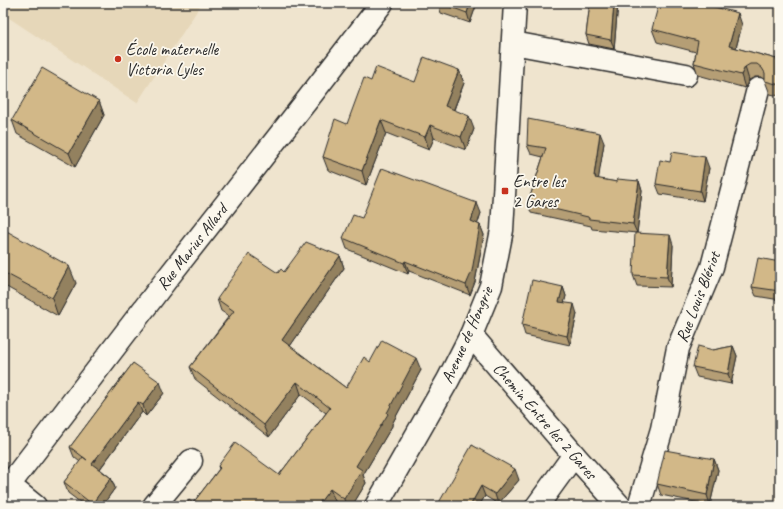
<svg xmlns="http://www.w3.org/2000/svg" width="783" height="509" font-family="Caveat,sans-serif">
<rect width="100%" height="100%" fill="#efe4ce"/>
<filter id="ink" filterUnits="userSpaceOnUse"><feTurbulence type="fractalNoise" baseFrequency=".025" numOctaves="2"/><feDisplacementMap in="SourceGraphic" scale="8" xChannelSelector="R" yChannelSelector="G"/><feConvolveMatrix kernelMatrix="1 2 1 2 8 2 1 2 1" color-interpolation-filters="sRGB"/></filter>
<g filter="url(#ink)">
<path fill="#e6d7b9" d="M3,3H202L137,103L3,14Z"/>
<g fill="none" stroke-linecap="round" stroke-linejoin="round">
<defs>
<g id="minor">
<path d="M513,43L686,75"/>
<path d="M471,335L574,455L620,506"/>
<path d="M9,485L35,506"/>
<path d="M3,493L166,280L308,99L382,3"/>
<path d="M154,506L191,461"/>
<path d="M376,506L448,380L471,335L491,286L502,230L515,3"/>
<path d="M537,506L574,455"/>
<path d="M639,506L662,429L678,348L712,267L758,89"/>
</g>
</defs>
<use href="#minor" stroke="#2b2b2b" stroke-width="25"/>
<use href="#minor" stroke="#fbf7ec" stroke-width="22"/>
</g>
<g fill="#b59e75" stroke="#2b2b2b">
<path d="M438,3H477L470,23L441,13Z"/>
<path d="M590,3H618L614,49L589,44L586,35Z"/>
<path d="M742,25L736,48L780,60V96L770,94L765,81V79L761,77H755L749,80L745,88L698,75L694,63L696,52L657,42L652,29Z"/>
<path d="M459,70L464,83L454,110L474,129L466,150L434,138L429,150L386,133L366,185L328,170L323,157L347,124L415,82Z"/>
<path d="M99,101L104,115L75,167L17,134L12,120Z"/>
<path d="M604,143L598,179L617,182L639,181L642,191L637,233L592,229L591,226L531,213L528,203L543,157L531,154L527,145Z"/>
<path d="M670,162L709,168L703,201L660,194L656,184Z"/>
<path d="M481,213L477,224L480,225L484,235L475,282L470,295L409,271L408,274L347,249L343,238L362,218Z"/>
<path d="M3,229L76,283L58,316L3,285Z"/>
<path d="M673,245L671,287L637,286L633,275Z"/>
<path d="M340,256L344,268L290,346L346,388L370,362L421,370L392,424V426L363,475L366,483L352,506H341L335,501L331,506H185L193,503L219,469L218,466L279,475L326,413L301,394L269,437L195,379L190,367L229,316L221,311L217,299L278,273Z"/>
<path d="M780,262V300L756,296L752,287Z"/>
<path d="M563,287L566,296L564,303L577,314L570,345L525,335L522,325Z"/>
<path d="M733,346L737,356L731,384L697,377L693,367L713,350Z"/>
<path d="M133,363L164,393L146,416L142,412L100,469L111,478L115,488L102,506H85L68,493L64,482L80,462L74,457L70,447Z"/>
<path d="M472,445L519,480L498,504L485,496L479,506Z"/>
<path d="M714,459L718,470L710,505L661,495L657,484Z"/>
</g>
<g fill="#93815f" stroke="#2b2b2b">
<path d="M470,3H477L470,23L467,13Z"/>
<path d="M614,3H618L614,49L611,40Z"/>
<path d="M738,13L742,25L733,59L729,46Z"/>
<path d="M745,67L749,80L745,88L741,75Z"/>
<path d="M459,70L464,83L450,119L445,106Z"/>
<path d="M99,101L104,115L75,167L69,153Z"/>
<path d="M469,116L474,129L466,150L461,137Z"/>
<path d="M381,120L386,133L366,185L362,171Z"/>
<path d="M430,125L434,138L429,150L425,137Z"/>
<path d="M600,133L604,143L598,182L594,176Z"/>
<path d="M705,157L709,168L703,201L700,191Z"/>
<path d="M639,181L642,191L637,233L633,224Z"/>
<path d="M477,203L481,213L475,232L471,221Z"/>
<path d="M480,225L484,235L475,282L470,295L466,285Z"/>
<path d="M670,235L673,245L671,287L667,277Z"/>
<path d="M340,256L344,268L286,352L282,340Z"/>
<path d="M405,261L409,271L408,274L404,263Z"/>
<path d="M69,266L76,283L58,316L52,298Z"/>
<path d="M563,287L566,296L562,311L559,302Z"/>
<path d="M574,304L577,314L570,345L567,336Z"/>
<path d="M733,346L737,356L731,384L728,374Z"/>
<path d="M416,358L421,370L392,424V426L363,475L366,483L352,506H346L344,499L356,466Z"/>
<path d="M160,382L164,393L146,416L143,405Z"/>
<path d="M297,382L301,394L269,437L264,425Z"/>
<path d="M138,402L142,412L96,474L92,464Z"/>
<path d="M714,459L718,470L710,505L707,495Z"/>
<path d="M515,469L519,480L498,504L495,494Z"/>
<path d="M111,478L115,488L102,506H93L92,504Z"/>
<path d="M481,486L485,496L479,506H470Z"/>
<path d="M330,489L335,501L331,506H317Z"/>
</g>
<g fill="#d2b888" stroke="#2b2b2b">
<path d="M440,3H470L467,13Z"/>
<path d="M590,3H614L611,40L586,35Z"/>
<path d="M659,3H672L683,6V3H699L738,13L729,46L780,60V85L765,81V73L762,68L757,64H750L745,67L741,75L694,63L698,41L652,29Z"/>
<path d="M424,57L459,70L445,106L469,116L461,137L430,125L425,137L381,120L362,171L323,157L335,119L347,124L364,78L371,81L376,67L415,82Z"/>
<path d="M42,68L99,101L69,153L12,120Z"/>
<path d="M528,119L600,133L594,176H596L595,178L617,182V179L639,181L633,224L589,219L588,217L528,203L546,148L527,145Z"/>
<path d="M672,152L705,157L700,191L656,184L660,160L670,162Z"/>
<path d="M382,168L477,203L471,221L480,225L472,271L466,285L405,261L404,263L343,238L353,215L362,218Z"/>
<path d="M3,229L69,266L52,298L3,272Z"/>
<path d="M635,233L670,235L667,277L633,275Z"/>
<path d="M306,242L340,256L282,340L346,388L364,357L370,362L382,340L416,358L387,413L388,414L356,466L362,470L344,499L330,489L317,506H185L189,500L193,503L220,468L218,466L235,443L279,475L330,408L297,382L264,425L190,367L234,311L217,299L249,254L278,273L281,269L284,272Z"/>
<path d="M758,258L780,262V291L752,287Z"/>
<path d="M532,280L563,287L559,302L574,304L567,336L522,325Z"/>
<path d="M698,346L713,350L733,346L728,374L693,367Z"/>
<path d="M133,363L160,382L143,405L138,402L92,464L111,478L92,504L64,482L83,457L87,460L70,447Z"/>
<path d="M472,445L515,469L495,494L481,486L470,506H437Z"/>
<path d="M665,450L714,459L707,495L657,484Z"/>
<path d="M717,505L724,506H717Z"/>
</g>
</g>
<g fill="#c8321e" stroke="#fbf7ec" stroke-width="1.5">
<circle cx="118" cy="59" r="4"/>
<rect x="501" y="187" width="8" height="8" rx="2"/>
</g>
<g text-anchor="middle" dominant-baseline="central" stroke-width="3.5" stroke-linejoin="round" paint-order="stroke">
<g font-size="17" fill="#2b2b2b" stroke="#fbf7ec" text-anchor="start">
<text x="126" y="49">École maternelle<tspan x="126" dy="20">Victoria Lyles</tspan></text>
<text x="513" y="181">Entre les<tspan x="513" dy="20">2 Gares</tspan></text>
</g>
<g font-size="17" fill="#2b2b2b" stroke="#fbf7ec">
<text transform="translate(192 247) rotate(-52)">Rue Marius Allard</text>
<text transform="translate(698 297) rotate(-69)">Rue Louis Blériot</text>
<text transform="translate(467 335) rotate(-66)">Avenue de Hongrie</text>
<text transform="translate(545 421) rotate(49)">Chemin Entre les 2 Gares</text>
</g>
</g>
<rect width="783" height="509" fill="none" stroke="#fbf7ec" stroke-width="16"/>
<rect x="8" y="8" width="767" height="493" fill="none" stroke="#2b2b2b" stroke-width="1.5" filter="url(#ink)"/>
</svg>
